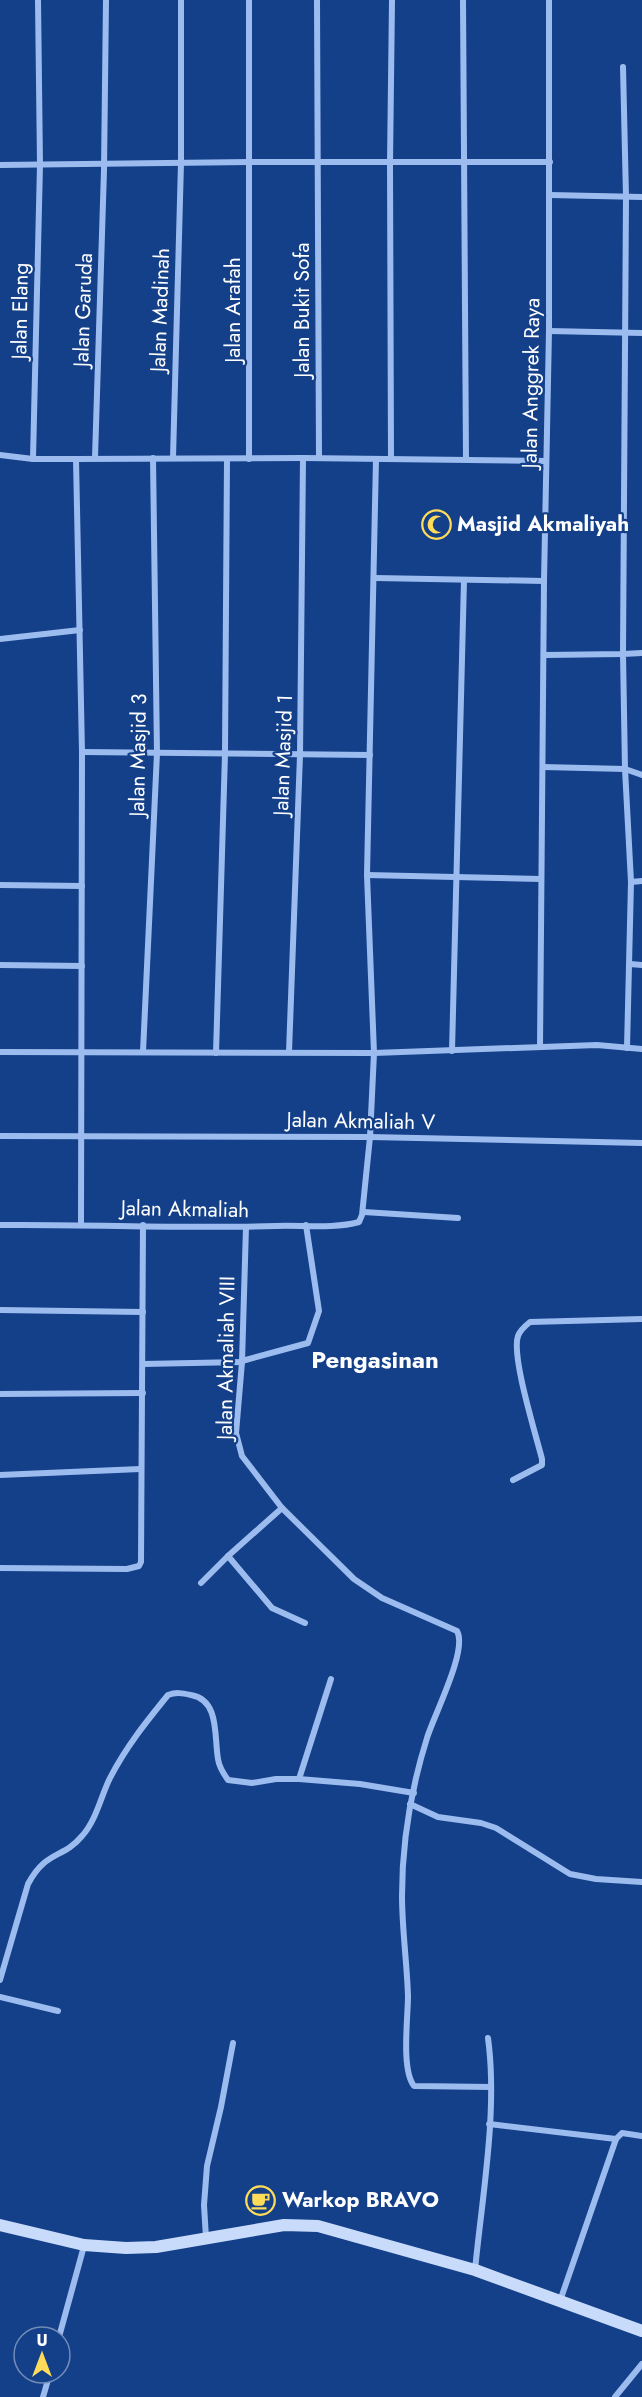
<svg xmlns="http://www.w3.org/2000/svg" width="642" height="2397" font-family="Jost,sans-serif">
<rect width="100%" height="100%" fill="#144089"/>
<g fill="none" stroke-linecap="round" stroke-linejoin="round">
<g stroke="#9cbcef" stroke-width="6">
<path d="M249,0V459"/>
<path d="M317,0L319,458"/>
<path d="M463,0L466,459"/>
<path d="M0,165L250,162H550"/>
<path d="M550,195L642,197"/>
<path d="M549,331L642,333"/>
<path d="M0,455L33,459H76L303,458L546,461"/>
<path d="M95,458L104,170L106,0"/>
<path d="M173,458L181,163V0"/>
<path d="M33,459L40,165L38,0"/>
<path d="M76,459L82,752L81,1224"/>
<path d="M391,459L390,163L392,0"/>
<path d="M375,578L544,581"/>
<path d="M0,639L80,630"/>
<path d="M545,655L623,654L626,197L623,67"/>
<path d="M82,752L370,755"/>
<path d="M543,767L625,769L642,775"/>
<path d="M367,875L541,879"/>
<path d="M631,882L642,881"/>
<path d="M0,885L82,886"/>
<path d="M630,964L642,965"/>
<path d="M0,965L82,966"/>
<path d="M540,1047L544,581L549,331V0"/>
<path d="M627,1048L631,882L625,769L623,654L642,653"/>
<path d="M452,1051L464,580"/>
<path d="M0,1052L374,1053L597,1045L642,1049"/>
<path d="M143,1052L157,753L153,458"/>
<path d="M289,1052L300,755L303,458"/>
<path d="M216,1053L225,754L227,459"/>
<path d="M0,1136L370,1137L642,1143"/>
<path d="M364,1212L458,1218"/>
<path d="M0,1225C92,1224 184,1229 276,1226C302,1225 334,1229 359,1222L362,1215L370,1137L374,1053L367,875L376,459"/>
<path d="M246,1227L242,1362L236,1433L242,1456L282,1508L354,1579L382,1598L457,1631C468,1650 434,1715 427,1738C411,1789 402,1843 402,1896C402,1929 407,1963 408,1996C408,2018 401,2069 414,2086L491,2087"/>
<path d="M0,1310L143,1312"/>
<path d="M242,1361L308,1343L319,1311L306,1225"/>
<path d="M143,1364L242,1362"/>
<path d="M0,1394L143,1393"/>
<path d="M0,1475L140,1469"/>
<path d="M513,1480L542,1465V1459C536,1435 511,1356 518,1336C520,1330 525,1326 530,1322L642,1319"/>
<path d="M228,1556L272,1608L305,1623"/>
<path d="M0,1568L127,1569L139,1566L141,1562L143,1225"/>
<path d="M201,1583L228,1556L282,1508"/>
<path d="M299,1779L331,1679"/>
<path d="M410,1804L438,1817L481,1823L496,1828L570,1874L596,1879L642,1882"/>
<path d="M0,1980L28,1884C46,1850 63,1859 82,1836C96,1821 101,1796 110,1778C126,1747 146,1722 168,1695C176,1692 182,1693 191,1695C220,1700 214,1737 218,1759C219,1767 223,1773 228,1780L252,1783L276,1779H299L360,1784L414,1793"/>
<path d="M0,1997L58,2011"/>
<path d="M489,2124L616,2139"/>
<path d="M206,2238L204,2205L207,2166L221,2107L233,2043"/>
<path d="M475,2270C482,2197 498,2111 488,2038"/>
<path d="M560,2301L616,2139L622,2133L642,2136"/>
<path d="M59,2337L84,2246"/>
<path d="M43,2397L50,2373"/>
<path d="M615,2397L642,2364"/>
</g>
<path stroke="#c9dbfb" stroke-width="12" d="M0,2225L84,2245L126,2248L156,2247L284,2225L318,2226L475,2270L642,2331"/>
</g>
<defs>
<symbol id="mosque-ring" viewBox="-11 -11 22 22"><circle r="9.5" fill="#144089" stroke="#ffdb5a" stroke-width="1.5"/><path d="M3.5-4.9A6 6 0 1 0 3.5 4.9A5 5 0 1 1 3.5-4.9Z" fill="#ffdb5a"/></symbol>
<symbol id="cafe-ring" viewBox="-11 -11 22 22"><circle r="9.5" fill="#144089" stroke="#ffdb5a" stroke-width="1.5"/><path d="M-5.5-4.5H6V0H3Q3 3.5 0 3.5H-2.5Q-5.5 3.5-5.5 0ZM3-3.2v2h1.7v-2ZM-6 4.5H4V6H-6Z" fill="#ffdb5a"/></symbol>
</defs>
<g fill-rule="evenodd">
<use href="#mosque-ring" x="420" y="508" width="33" height="33"/>
<use href="#cafe-ring" x="244" y="2184" width="33" height="33"/>
</g>
<g text-anchor="middle" dominant-baseline="central" stroke-width="4.5" stroke-linejoin="round" paint-order="stroke">
<g font-size="21" fill="#fff" stroke="#144089">
<text transform="translate(83 310) rotate(-88)">Jalan Garuda</text>
<text transform="translate(160 310) rotate(-88)">Jalan Madinah</text>
<text transform="translate(233 310) rotate(-90)">Jalan Arafah</text>
<text transform="translate(302 310) rotate(-90)">Jalan Bukit Sofa</text>
<text transform="translate(20 311) rotate(-89)">Jalan Elang</text>
<text transform="translate(531 383) rotate(-89)">Jalan Anggrek Raya</text>
<text transform="translate(138 755) rotate(-89)">Jalan Masjid 3</text>
<text transform="translate(283 755) rotate(-88)">Jalan Masjid 1</text>
<text transform="translate(361 1121) rotate(1)">Jalan Akmaliah V</text>
<text transform="translate(185 1209) rotate(1)">Jalan Akmaliah</text>
<text transform="translate(226 1358) rotate(-89)">Jalan Akmaliah VIII</text>
</g>
<g font-size="21" font-weight="bold" fill="#fff" stroke="#144089" text-anchor="start">
<text x="457" y="524">Masjid Akmaliyah</text>
<text x="282" y="2200">Warkop BRAVO</text>
</g>
<g font-size="24" font-weight="bold" fill="#fff" stroke="#144089">
<text x="375" y="1359">Pengasinan</text>
</g>
</g>
<g transform="translate(42 2355)"><circle r="28" fill="#144089" stroke="#728cb8" stroke-width="1.5"/>
<path d="M0-4.5L10 22L0 15L-10 22Z" fill="#ffdb5a"/>
<text y="-9" font-size="16" font-weight="bold" text-anchor="middle" fill="#ffffff">U</text>
</g>
</svg>
